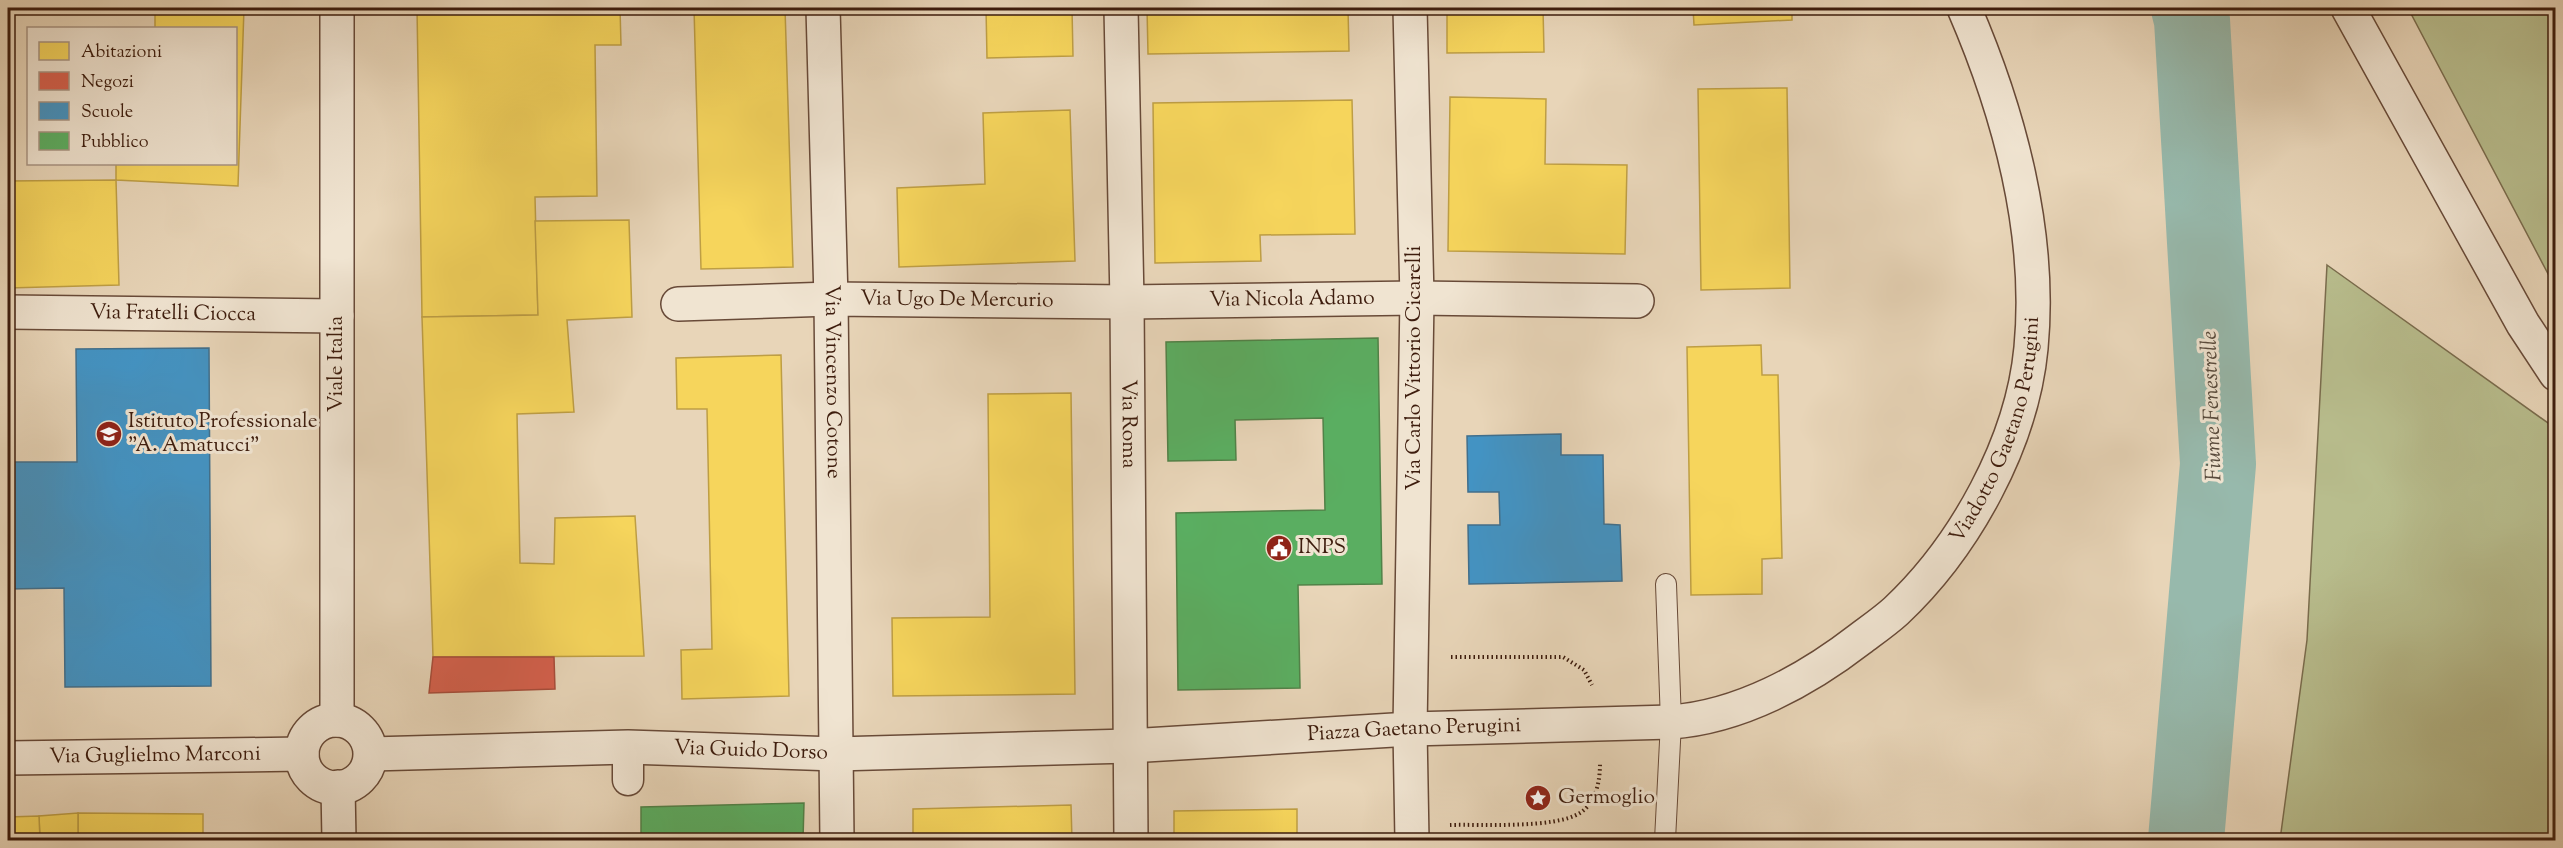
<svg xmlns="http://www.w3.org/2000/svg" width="2563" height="848" font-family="'Sorts Mill Goudy',serif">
<rect width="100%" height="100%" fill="#e8d5b8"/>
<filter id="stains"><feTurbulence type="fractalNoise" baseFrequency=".00333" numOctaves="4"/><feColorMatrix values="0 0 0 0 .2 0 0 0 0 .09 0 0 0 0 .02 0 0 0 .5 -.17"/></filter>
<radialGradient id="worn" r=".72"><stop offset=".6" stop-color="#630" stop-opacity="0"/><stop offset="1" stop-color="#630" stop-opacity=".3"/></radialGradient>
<g fill="#b8bd8d" stroke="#7a6c4d" stroke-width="1.5">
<path d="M2408,8H2555V287Z"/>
<path d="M2327,265L2555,428V840H2280L2307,640Z"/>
</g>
<g fill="#f6d55c" stroke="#be9e44" stroke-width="1.5">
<path d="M155,8H244L238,186L116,180V164H236V28H155Z"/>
<path d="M417,8H620L621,45H595L597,196L535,197L538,315L422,317Z"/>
<path d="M694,8H785L793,267L701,269Z"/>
<path d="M986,8H1072L1073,56L987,58Z"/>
<path d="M1147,8H1348L1349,51L1148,54Z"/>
<path d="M1447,8H1543L1544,52L1447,53Z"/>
<path d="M1693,8H1792V20L1694,25Z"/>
<path d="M1787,88L1790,288L1701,290L1698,89Z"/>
<path d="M1450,97L1546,99L1545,164L1627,165L1625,254L1448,251Z"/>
<path d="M1352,100L1355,234L1260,235L1261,261L1155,263L1153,103Z"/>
<path d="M1070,110L1075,261L899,267L897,188L985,184L983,113Z"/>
<path d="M116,180L119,285L8,288V181Z"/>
<path d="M629,220L632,317L567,320L574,412L517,414L520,563L554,564L555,518L635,516L644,656L433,657L422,317L538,315L535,221Z"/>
<path d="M1761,345L1762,375H1778L1782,558L1762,559V594L1691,595L1687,347Z"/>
<path d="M781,355L789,696L682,699L681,650L712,649L707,409H677L676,358Z"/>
<path d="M1071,393L1075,694L893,696L892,618L990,617L988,394Z"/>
<path d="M1071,805L1072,840H913V809Z"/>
<path d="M1297,809V840H1174V811Z"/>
<path d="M78,813L203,814V840H78Z"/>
<path d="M78,813V840H40L39,816Z"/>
<path d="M39,816L40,840H8V817Z"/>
</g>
<path fill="#d6604d" stroke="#a84c3a" stroke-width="1.5" d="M433,657H554L555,689L429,693Z"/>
<g fill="#4393c3" stroke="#416f8c" stroke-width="1.5">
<path d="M209,348L211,686L65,687L64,588L8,589V462H77L76,349Z"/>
<path d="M1561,434V455H1603L1604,524L1620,525L1622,581L1469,584L1468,525H1500L1499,492H1468L1467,436Z"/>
</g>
<g fill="#5aae61" stroke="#518248" stroke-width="1.5">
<path d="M1378,338L1382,584L1298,585L1300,688L1178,690L1176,513L1325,510L1323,418L1235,420L1236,460L1168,461L1166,342Z"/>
<path d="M804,803L803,840H641V807Z"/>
</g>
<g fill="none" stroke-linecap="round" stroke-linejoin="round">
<path stroke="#97b9ac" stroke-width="76" d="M2186,840L2218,464L2192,20L2189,8"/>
<defs>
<path id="service" d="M1665,840L1671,722L1666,584"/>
<path id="pedestrian" d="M628,747V780"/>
<g id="minor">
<path d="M337,8V720"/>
<path id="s1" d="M823,8L831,299L837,840"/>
<path id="s2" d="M1121,8L1127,302L1131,840"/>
<path d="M1410,8L1417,298L1410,729L1412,840"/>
<path d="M2348,8L2523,324L2556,374"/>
<path id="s3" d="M678,304L831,299L1127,302L1417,298L1637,301"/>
<path id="s4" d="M8,312L337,316"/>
<path d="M338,787L339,840"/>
</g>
<g id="tertiary">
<circle cx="336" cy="754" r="34"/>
<path id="s5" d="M371,754L628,747L836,754L1129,746L1410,729L1671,722C1740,717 1807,680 1860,639C1872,630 1885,621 1896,611C1965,546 2022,443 2031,348C2042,233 2009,112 1964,8"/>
<path id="s6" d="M8,758L302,754"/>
</g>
</defs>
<use href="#service" stroke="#684a38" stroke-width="22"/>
<use href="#pedestrian" stroke="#684a38" stroke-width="33"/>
<use href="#minor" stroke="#684a38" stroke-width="36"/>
<use href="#tertiary" stroke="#684a38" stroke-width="36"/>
<g stroke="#3d1c0d" stroke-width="4" stroke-dasharray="1.5 3" stroke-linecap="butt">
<path d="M1451,657H1563L1584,670L1592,685"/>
<path d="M1450,825C1481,824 1554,829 1580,813C1596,803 1600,781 1600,764"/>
</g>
<use href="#service" stroke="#f0e4d1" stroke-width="20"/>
<use href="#pedestrian" stroke="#f0e4d1" stroke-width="30"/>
<use href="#minor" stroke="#f0e4d1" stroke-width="33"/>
<use href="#tertiary" stroke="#f0e4d1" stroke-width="33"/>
</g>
<defs>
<symbol id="school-disc" viewBox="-11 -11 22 22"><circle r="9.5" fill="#8f2418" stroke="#f0e4d1"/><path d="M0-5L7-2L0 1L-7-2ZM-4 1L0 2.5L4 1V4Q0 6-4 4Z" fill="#fff"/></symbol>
<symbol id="civic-disc" viewBox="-11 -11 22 22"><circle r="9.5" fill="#8f2418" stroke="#f0e4d1"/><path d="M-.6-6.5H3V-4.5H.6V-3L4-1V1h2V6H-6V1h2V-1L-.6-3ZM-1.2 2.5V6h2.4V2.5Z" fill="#fff"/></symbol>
<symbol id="sight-disc" viewBox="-11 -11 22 22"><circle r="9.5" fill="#8f2418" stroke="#f0e4d1"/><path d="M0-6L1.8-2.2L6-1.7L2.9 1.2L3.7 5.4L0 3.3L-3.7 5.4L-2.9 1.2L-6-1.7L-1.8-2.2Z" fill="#fff"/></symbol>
</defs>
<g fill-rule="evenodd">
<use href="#school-disc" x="94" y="419" width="30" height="30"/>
<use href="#civic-disc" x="1264" y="533" width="30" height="30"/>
<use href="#sight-disc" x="1523" y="783" width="30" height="30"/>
</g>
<g text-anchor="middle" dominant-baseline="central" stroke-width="6" stroke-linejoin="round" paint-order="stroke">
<g font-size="21" fill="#3d1c0d" stroke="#f0e4d1">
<text stroke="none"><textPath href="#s3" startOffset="279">Via Ugo De Mercurio</textPath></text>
<text stroke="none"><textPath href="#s3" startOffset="614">Via Nicola Adamo</textPath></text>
<text stroke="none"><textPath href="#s4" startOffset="165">Via Fratelli Ciocca</textPath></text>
<text transform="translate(337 364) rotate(-90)">Viale Italia</text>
<text transform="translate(1415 368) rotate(-90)">Via Carlo Vittorio Cicarelli</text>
<text stroke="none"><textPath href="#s1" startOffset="374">Via Vincenzo Cotone</textPath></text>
<text stroke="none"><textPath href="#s2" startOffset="416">Via Roma</textPath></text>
<text stroke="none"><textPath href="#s5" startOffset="1768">Viadotto Gaetano Perugini</textPath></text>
<text stroke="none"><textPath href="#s5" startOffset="1044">Piazza Gaetano Perugini</textPath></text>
<text stroke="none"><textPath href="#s5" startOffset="380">Via Guido Dorso</textPath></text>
<text stroke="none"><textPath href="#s6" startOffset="147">Via Guglielmo Marconi</textPath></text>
</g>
<g font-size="21" fill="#3d1c0d" stroke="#f0e4d1" text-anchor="start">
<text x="128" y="422">Istituto Professionale<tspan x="128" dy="24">"A. Amatucci"</tspan></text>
<text x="1298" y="548">INPS</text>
<text x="1558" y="798">Germoglio</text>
</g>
<g font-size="22" font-style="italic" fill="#584b3d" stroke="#f0e4d1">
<text transform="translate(2213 406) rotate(-92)">Fiume Fenestrelle</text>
</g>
</g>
<rect width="2563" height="848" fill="none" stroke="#e8d5b8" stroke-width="30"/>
<rect x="9" y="9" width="2545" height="830" fill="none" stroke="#3d1c0d" stroke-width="3"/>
<rect x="15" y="15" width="2533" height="818" fill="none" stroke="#3d1c0d" stroke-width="1.5"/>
<rect x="27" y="27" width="210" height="138" fill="#f0e4d1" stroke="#a89483" stroke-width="1.5"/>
<rect x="39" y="42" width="30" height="18" fill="#f6d55c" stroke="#a89483" stroke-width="1.5"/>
<text x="81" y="57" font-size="18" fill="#3d1c0d">Abitazioni</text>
<rect x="39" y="72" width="30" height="18" fill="#d6604d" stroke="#a89483" stroke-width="1.5"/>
<text x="81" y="87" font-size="18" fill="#3d1c0d">Negozi</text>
<rect x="39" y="102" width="30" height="18" fill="#4393c3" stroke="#a89483" stroke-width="1.5"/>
<text x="81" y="117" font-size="18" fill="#3d1c0d">Scuole</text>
<rect x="39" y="132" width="30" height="18" fill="#5aae61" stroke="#a89483" stroke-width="1.5"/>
<text x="81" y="147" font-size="18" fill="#3d1c0d">Pubblico</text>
<rect width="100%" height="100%" filter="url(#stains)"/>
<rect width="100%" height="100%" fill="url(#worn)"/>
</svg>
